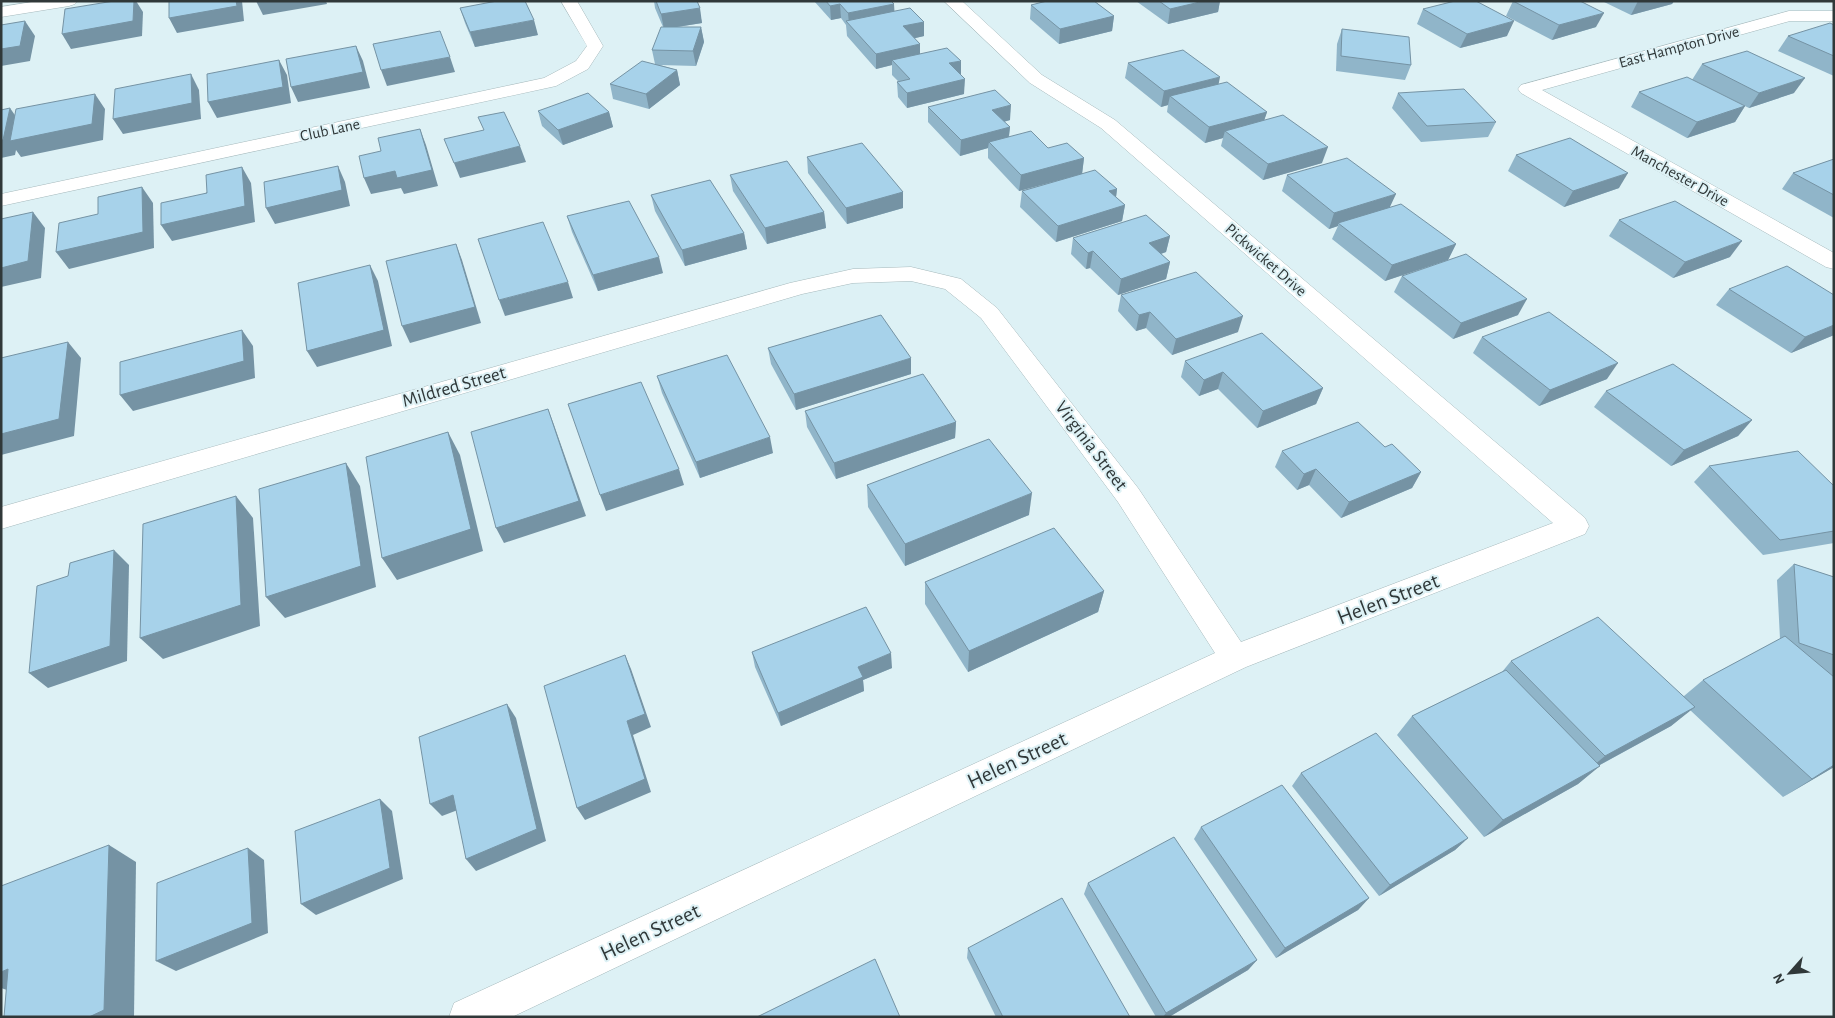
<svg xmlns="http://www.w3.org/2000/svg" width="1835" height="1018" font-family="'Alegreya Sans',sans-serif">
<rect width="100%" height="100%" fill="#ddf1f5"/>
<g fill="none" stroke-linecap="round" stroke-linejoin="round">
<defs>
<g id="minor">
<path d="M38,1H77L75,4L69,6L1,17V7Z"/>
<path d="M561,1H577L603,46L588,69L556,86L1,206V194L544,78L576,61L587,46Z"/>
<path d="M944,1H962L1042,75L1115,120L1585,518L1589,526L1585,534L1246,667L512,1017H449L454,1003L1215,653L1118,502L981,318L945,289L911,281L853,283L802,294L1,529V507L790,283L853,269L911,267L961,279L997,308L1138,488L1241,642L1553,523L1101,128L1030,83Z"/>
<path d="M1789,11H1834V21H1790L1542,90L1834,253V269L1826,267L1521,93L1518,89L1521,85Z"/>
</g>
</defs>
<use href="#minor" stroke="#a6b9bc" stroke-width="1"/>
<use href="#minor" fill="#fff" fill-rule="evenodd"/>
</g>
<g fill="#90b5c9">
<path d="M654,1H697L702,23L677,27H701L704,42L696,66L660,65L677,70L680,85L649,109L613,99L610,84L655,64L652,50L663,27L655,8Z"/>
<path d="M814,1H891L894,4V12L924,22V36L915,38L920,54L961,75L964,94L907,108L898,97L897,82L898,81L892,75V65L876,69L847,36L846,25L841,18L831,20Z"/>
<path d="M1136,1H1220L1218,12L1168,24Z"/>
<path d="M1513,1L1596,27L1552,40L1506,16Z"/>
<path d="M1602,1H1674L1672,4L1631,15Z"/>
<path d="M1031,5L1114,16L1112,31L1059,44L1030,19Z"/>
<path d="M460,8L538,35L475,47L465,23Z"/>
<path d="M1423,9L1507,36L1460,48L1417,24Z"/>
<path d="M1834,25V76L1778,51L1788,36Z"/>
<path d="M1342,29L1411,65L1405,80L1336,71L1337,44Z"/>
<path d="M1128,63L1219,84L1267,112L1264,120L1322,163L1263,180L1221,146L1223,138L1205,143L1167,112L1168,105L1161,107L1125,78Z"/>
<path d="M1702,64L1794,93L1749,108L1692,80Z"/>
<path d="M1639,92L1745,106L1735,122L1687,138L1631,107Z"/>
<path d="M1398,93L1496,122L1488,137L1421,142L1392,108Z"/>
<path d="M928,107L1010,120L1004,122L1010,127L1009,137L1084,158L1082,174L1117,189L1116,197L1125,205L1122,221L1056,242L1020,207L1022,191L1070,177L1019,191L988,158V148L960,156L928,122Z"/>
<path d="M538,111L609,112L613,127L563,145L542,126Z"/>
<path d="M1516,155L1619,188L1564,207L1508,171Z"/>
<path d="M807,157L903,192V208L847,224L808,173Z"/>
<path d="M1834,159V218L1782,189L1793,173Z"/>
<path d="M730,175L824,212L826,228L767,244L733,191Z"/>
<path d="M1287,175L1390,207L1456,244L1448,260L1385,281L1332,239L1338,226L1329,229L1282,191Z"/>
<path d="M651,195L744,233L747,249L685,266L655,211Z"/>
<path d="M567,216L663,273L598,291L572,232Z"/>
<path d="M1619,220L1730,257L1673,278L1609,236Z"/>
<path d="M1170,236L1166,252L1161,254L1170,262L1166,279L1118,295L1090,268L1086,269L1071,254L1073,238Z"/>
<path d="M1402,276L1518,315L1453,339L1394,292Z"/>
<path d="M1729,289L1834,335L1791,353L1716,305Z"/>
<path d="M1121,295L1238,332L1172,355L1146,328L1136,331L1118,311Z"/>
<path d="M1482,337L1607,379L1539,406L1473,353Z"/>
<path d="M768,348L911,374L796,410L771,364Z"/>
<path d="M1185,361L1323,388L1316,404L1257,428L1218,389L1199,396L1181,377Z"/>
<path d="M657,376L773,453L700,478L662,393Z"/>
<path d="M1606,391L1752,420L1738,436L1671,466L1594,407Z"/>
<path d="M805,411L956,422L955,438L836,479L807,427Z"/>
<path d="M1385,447L1421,472L1412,488L1341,518L1309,485L1297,490L1275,467L1282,451Z"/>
<path d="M1709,466L1834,486V543L1763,555L1694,482Z"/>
<path d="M867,485L1029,515L905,566L868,507Z"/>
<path d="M1794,564L1834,577V767L1783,797L1690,710L1671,726L1600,765L1578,784L1484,837L1397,735L1412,716L1502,672L1511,661L1684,696L1703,680L1780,639L1777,580Z"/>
<path d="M925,582L1104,591L1098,612L968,672L925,604Z"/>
<path d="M752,652L892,668L863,680L864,691L781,726L755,667Z"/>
<path d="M1301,773L1468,838L1455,850L1379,896L1292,786Z"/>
<path d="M1201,827L1369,898L1358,910L1276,958L1194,839Z"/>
<path d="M1088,883L1257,960L1248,970L1169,1017H1156L1084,894Z"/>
<path d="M968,948L1130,1017H996L967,958Z"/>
</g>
<g fill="#7593a4">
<path d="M134,1H136L143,12L142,36L71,49L62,34Z"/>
<path d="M236,1H242L244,21L177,33L169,18Z"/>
<path d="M256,1H326L327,4L263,15Z"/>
<path d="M1204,1H1220L1218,12L1168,24L1170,9Z"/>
<path d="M1638,1H1674L1672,4L1631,15Z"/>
<path d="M840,4L841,18L831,20L830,6Z"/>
<path d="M894,4L895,19L849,24L848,13Z"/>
<path d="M700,8L702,23L664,29L661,14Z"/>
<path d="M1604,13L1596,27L1552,40L1559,25Z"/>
<path d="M1114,16L1112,31L1059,44L1060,29Z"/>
<path d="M534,20L538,35L475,47L470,32Z"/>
<path d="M25,21L35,36L30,61L1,66V49Z"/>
<path d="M1514,21L1507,36L1460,48L1467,34Z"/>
<path d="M924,22V36L903,41V26Z"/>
<path d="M701,27L704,42L696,66L693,51Z"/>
<path d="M920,44V59L892,60V65L876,69V54Z"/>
<path d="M356,46L363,61L370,88L298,102L291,87Z"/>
<path d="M450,57L455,72L387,86L381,70Z"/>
<path d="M279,60L287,75L291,103L217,118L208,102Z"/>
<path d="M961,61V76L949,63Z"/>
<path d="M677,70L680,85L649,109L646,94Z"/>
<path d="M191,74L199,90L201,119L123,134L113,119Z"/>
<path d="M1220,77L1217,92L1170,96L1168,105L1161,107L1164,91Z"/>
<path d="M1805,78L1794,93L1749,108L1759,93Z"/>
<path d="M965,79L964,94L907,108V93Z"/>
<path d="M95,94L105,109L103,140L21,157L16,150L15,155L1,158V140L10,108L21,124Z"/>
<path d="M1011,105L1010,120L991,125L992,110Z"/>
<path d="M1745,106L1735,122L1687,138L1697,122Z"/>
<path d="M609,112L613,127L563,145L558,130Z"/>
<path d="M1267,112L1262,127L1225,131L1223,138L1205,143L1209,127Z"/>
<path d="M1010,127L1008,142H989L988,148L960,156L961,140Z"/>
<path d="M420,129L426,145L438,186L404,194L401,188L371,194L364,178Z"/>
<path d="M520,146L526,162L460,178L454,163Z"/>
<path d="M1328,147L1322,163L1263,180L1268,164Z"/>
<path d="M1084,158L1082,174L1019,191L1021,175Z"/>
<path d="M338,166L345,182L350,206L275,224L266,208Z"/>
<path d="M242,167L251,183L255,222L172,241L161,225Z"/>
<path d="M1628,173L1619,188L1564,207L1573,191Z"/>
<path d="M142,187L153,203L154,248L69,269L56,252Z"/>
<path d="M1117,189L1115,205L1109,191Z"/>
<path d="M903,192V208L847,224L846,208Z"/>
<path d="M1396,194L1389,209L1338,223V226L1329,229L1334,213Z"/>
<path d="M1125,205L1122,221L1056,242L1058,226Z"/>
<path d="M33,212L45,228L41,278L1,287V268Z"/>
<path d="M824,212L826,228L767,244L765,228Z"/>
<path d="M744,233L747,249L685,266L682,250Z"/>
<path d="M1170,236L1166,252L1145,259L1149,243Z"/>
<path d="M1742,241L1730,257L1673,278L1685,262Z"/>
<path d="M456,244L462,260L481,323L410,343L402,326Z"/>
<path d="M1456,244L1448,260L1385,281L1392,265Z"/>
<path d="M1093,251L1090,268L1086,269L1088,253Z"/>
<path d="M659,257L663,273L598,291L593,275Z"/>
<path d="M1170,262L1166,279L1118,295L1121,279Z"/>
<path d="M370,265L378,281L392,346L317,367L307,351Z"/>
<path d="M568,282L573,298L505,316L499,300Z"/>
<path d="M1527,299L1518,315L1453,339L1461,323Z"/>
<path d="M1150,312L1146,328L1136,331L1139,315Z"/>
<path d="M1243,316L1238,332L1172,355L1176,339Z"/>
<path d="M1834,325V335L1791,353L1805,337Z"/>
<path d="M242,330L253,346L255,378L133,411L120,395Z"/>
<path d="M68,342L81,358L74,436L1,455V434Z"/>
<path d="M911,358V374L796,410L794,394Z"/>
<path d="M1618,363L1607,379L1539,406L1550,390Z"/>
<path d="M1223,372L1218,389L1199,396L1204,380Z"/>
<path d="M1323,388L1316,404L1257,428L1263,411Z"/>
<path d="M548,409L554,425L586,516L504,543L496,528Z"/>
<path d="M1752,420L1738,436L1671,466L1684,450Z"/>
<path d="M956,422L955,438L836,479L834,463Z"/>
<path d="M448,432L460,455L483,551L397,580L382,558Z"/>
<path d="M770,437L773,453L700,478L696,462Z"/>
<path d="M346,463L360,486L376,587L285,618L266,597Z"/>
<path d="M679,469L684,485L606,511L600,495Z"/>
<path d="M1316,469L1309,485L1297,490L1304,474Z"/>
<path d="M1421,472L1412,488L1341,518L1349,502Z"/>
<path d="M1032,493L1029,515L905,566V544Z"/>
<path d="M236,496L253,518L260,626L163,659L140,638Z"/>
<path d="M114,550L129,565L127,661L48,688L29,673Z"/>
<path d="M1104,591L1098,612L968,672L969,651Z"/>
<path d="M891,653L892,668L863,680L864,691L781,726L778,713L858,667Z"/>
<path d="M625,655L631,669L651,727L633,735L651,792L585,820L577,808L627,721Z"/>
<path d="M507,704L516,718L546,841L476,871L466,859Z"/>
<path d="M1695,707L1671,726L1583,774L1605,756Z"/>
<path d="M1834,765V767L1783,797L1812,779Z"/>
<path d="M1600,766L1578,784L1484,837L1503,820Z"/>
<path d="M453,795L463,808L442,816L430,804Z"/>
<path d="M380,799L392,811L403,879L316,915L301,904Z"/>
<path d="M1468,838L1455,850L1379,896L1390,885Z"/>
<path d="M109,845L136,862L134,1017H89Z"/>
<path d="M248,848L264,860L268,933L176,971L156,961Z"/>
<path d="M1369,898L1358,910L1276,958L1285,948Z"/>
<path d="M1257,960L1248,970L1169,1017H1163L1166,1013Z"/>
<path d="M8,969L16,993L1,988V972Z"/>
</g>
<g fill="#a7d2ea" stroke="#7593a4">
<path d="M114,1H134L133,21L62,34L65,9Z"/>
<path d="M169,1H236L237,6L169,18Z"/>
<path d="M497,1H525L534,20L470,32L460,8Z"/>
<path d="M656,1H697L700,8L661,14Z"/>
<path d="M826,1H891L894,4L848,13L840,4L830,6Z"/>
<path d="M1047,1H1094L1114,16L1060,29L1031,5Z"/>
<path d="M1159,1H1204L1170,9Z"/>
<path d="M1455,1H1476L1514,21L1467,34L1423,9Z"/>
<path d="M1513,1H1580L1604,13L1559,25Z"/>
<path d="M910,8L924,22L903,26L920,44L876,54L846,21Z"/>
<path d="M25,21L20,46L1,49V25Z"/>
<path d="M1830,23L1834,25V56L1788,36Z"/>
<path d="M661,27H701L693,51L652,50Z"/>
<path d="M1342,29L1409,37L1411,65L1341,56Z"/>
<path d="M440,31L450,57L381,70L373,44Z"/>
<path d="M356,46L363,72L291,87L286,59Z"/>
<path d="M947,48L961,61L949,63L965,79L907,93L897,82L910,79L892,60Z"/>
<path d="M1183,50L1220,77L1164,91L1128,63Z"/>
<path d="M1747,51L1805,78L1759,93L1702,64Z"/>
<path d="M279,60L283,87L208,102L207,74Z"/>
<path d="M642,61L677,70L646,94L610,84Z"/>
<path d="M191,74L192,103L113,119L115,89Z"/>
<path d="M1687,77L1745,106L1697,122L1639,92Z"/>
<path d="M1227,82L1267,112L1209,127L1170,96Z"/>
<path d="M1464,89L1496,122L1427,126L1398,93Z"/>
<path d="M995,90L1011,105L992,110L1010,127L961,140L928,107Z"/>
<path d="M588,93L609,112L558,130L538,111Z"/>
<path d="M95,94L92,124L10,141L16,109Z"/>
<path d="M10,108L3,140H1V110Z"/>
<path d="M504,112L520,146L454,163L444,139L484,130L478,117Z"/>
<path d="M1283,115L1328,147L1268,164L1225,131Z"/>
<path d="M420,129L432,170L397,178L395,171L364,178L359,156L381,151L378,138Z"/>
<path d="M1031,131L1048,148L1067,143L1084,158L1021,175L989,142Z"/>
<path d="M1570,138L1628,173L1573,191L1516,155Z"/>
<path d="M862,143L903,192L846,208L807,157Z"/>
<path d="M1347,158L1396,194L1334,213L1287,175Z"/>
<path d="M1834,159V195L1793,173Z"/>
<path d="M787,161L824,212L765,228L730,175Z"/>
<path d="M338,166L342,190L266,208L264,182Z"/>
<path d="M242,167L245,206L161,225V203L207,193L206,175Z"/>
<path d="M1095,170L1117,189L1109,191L1125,205L1058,226L1022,191Z"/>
<path d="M710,180L744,233L682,250L651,195Z"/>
<path d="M142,187L143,232L56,252L59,223L98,214V197Z"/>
<path d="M629,201L659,257L593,275L567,216Z"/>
<path d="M1675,201L1742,241L1685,262L1619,220Z"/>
<path d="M1401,204L1456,244L1392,265L1338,223Z"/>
<path d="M33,212L28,261L1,268V219Z"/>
<path d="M1146,215L1170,236L1149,243L1170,262L1121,279L1093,251L1088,253L1073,238Z"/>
<path d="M543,222L568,282L499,300L478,239Z"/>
<path d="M456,244L475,307L402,326L386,261Z"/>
<path d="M1466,254L1527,299L1461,323L1402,276Z"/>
<path d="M370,265L384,330L307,351L298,283Z"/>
<path d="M1787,266L1834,295V325L1805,337L1729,289Z"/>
<path d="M1196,272L1243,316L1176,339L1150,312L1139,315L1121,295Z"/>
<path d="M1549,312L1618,363L1550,390L1482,337Z"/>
<path d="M881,315L911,358L794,394L768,348Z"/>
<path d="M242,330L244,361L120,395V362Z"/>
<path d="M1262,333L1323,388L1263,411L1223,372L1204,380L1185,361Z"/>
<path d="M68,342L59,419L1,434V358Z"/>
<path d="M727,355L770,437L696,462L657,376Z"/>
<path d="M1673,364L1752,420L1684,450L1606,391Z"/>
<path d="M923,374L956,422L834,463L805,411Z"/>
<path d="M641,382L679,469L600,495L568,404Z"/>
<path d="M548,409L579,501L496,528L471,432Z"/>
<path d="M1358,422L1385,447L1392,444L1421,472L1349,502L1316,469L1304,474L1282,451Z"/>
<path d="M448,432L471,529L382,558L366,457Z"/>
<path d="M989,439L1032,493L905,544L867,485Z"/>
<path d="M1798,451L1834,486V531L1780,540L1709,466Z"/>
<path d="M346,463L361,566L266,597L259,489Z"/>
<path d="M236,496L241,605L140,638L143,524Z"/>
<path d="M1054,528L1104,591L969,651L925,582Z"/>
<path d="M114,550L110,646L29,673L37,586L68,576L70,563Z"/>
<path d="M1794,564L1834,577V655L1799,643Z"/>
<path d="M866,607L891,653L858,667L863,677L778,713L752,652Z"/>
<path d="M1598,617L1695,707L1605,756L1511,661Z"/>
<path d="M1785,636L1834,677V765L1812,779L1703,680Z"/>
<path d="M625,655L645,714L627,721L645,779L577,808L544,686Z"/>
<path d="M1506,670L1600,766L1503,820L1412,716Z"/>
<path d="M507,704L537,829L466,859L453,795L430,804L419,737Z"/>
<path d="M1376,733L1468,838L1390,885L1301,773Z"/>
<path d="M1282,785L1369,898L1285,948L1201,827Z"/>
<path d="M380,799L390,868L301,904L295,831Z"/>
<path d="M1174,837L1257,960L1166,1013L1088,883Z"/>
<path d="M109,845L104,1010L89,1017H4L8,969L1,972V886Z"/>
<path d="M248,848L252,923L156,961L157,883Z"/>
<path d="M1062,898L1130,1017H1003L968,948Z"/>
<path d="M875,959L900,1017H757Z"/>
</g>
<g text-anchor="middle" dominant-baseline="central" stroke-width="4" stroke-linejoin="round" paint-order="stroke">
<g font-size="16" fill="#303839" stroke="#ddf1f5">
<text transform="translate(1679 47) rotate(-15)">East Hampton Drive</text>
<text transform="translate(330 130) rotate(-12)">Club Lane</text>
<text transform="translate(1680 176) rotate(29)">Manchester Drive</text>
<text transform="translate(1266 260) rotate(41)">Pickwicket Drive</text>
</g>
<g font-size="19" fill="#303839" stroke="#ddf1f5">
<text transform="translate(454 387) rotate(-16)">Mildred Street</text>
<text transform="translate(1091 446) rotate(53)">Virginia Street</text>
</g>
<g font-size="22" fill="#303839" stroke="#ddf1f5">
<text transform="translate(1388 599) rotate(-21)">Helen Street</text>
<text transform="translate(1017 760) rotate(-25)">Helen Street</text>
<text transform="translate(650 932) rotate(-25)">Helen Street</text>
</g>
</g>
<rect width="1835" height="1018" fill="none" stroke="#303839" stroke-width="5"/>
<g transform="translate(1790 973) rotate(243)" stroke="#ddf1f5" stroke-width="4" paint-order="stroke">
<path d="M0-4L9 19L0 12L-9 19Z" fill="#303839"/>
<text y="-8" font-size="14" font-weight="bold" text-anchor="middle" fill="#303839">N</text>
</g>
</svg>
